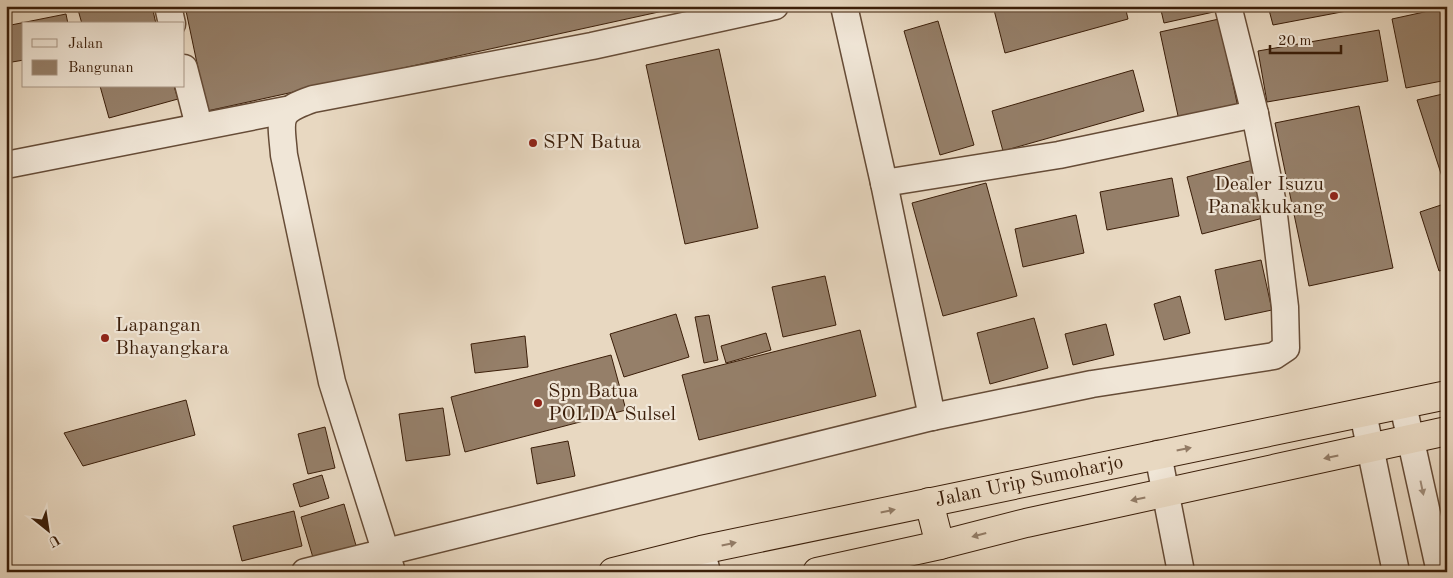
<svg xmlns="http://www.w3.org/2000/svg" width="1453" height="578" font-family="'Old Standard TT',serif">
<rect width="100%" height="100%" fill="#e8d8c1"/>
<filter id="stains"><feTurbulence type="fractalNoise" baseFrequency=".004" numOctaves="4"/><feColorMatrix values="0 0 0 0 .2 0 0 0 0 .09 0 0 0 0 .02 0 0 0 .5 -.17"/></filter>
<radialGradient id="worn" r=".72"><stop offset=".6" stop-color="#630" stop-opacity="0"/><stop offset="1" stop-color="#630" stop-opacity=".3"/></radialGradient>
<g fill="#957f69" stroke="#3b1e09">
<path d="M77,6H152L156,24H82Z"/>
<path d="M185,6H686L207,111Z"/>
<path d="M993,6H1125L1128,19L1005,53Z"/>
<path d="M1160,6H1217L1218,11L1164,23Z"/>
<path d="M1268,6H1373L1273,25Z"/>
<path d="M1447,7V80L1406,88L1392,19Z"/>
<path d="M66,14L68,24H24V60L6,63V26Z"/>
<path d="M1219,19L1239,112L1180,125L1160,32Z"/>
<path d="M938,21L974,145L940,155L904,31Z"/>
<path d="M1379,30L1388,81L1267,102L1258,51Z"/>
<path d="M719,49L758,228L685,244L646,65Z"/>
<path d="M1133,70L1144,111L1003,151L992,111Z"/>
<path d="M100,86H174L178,99L109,118Z"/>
<path d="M1447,93V192L1417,100Z"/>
<path d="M1359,106L1393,268L1309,286L1275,123Z"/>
<path d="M1253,160L1267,217L1202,234L1187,177Z"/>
<path d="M1172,178L1179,216L1107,230L1100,192Z"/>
<path d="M986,183L1017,296L943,316L912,203Z"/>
<path d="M1447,203V269L1439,271L1420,212Z"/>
<path d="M1076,215L1084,253L1023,267L1015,229Z"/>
<path d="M1261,260L1272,310L1225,320L1215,270Z"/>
<path d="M825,276L836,325L783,337L772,287Z"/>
<path d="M1180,296L1190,333L1164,340L1154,304Z"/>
<path d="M676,314L689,357L624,377L610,334Z"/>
<path d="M709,315L718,360L704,363L695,317Z"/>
<path d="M1034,318L1048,368L990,384L977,333Z"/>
<path d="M1106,324L1114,355L1073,365L1065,334Z"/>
<path d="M860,330L876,396L699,440L682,375Z"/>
<path d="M766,333L771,350L726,363L721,346Z"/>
<path d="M525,336L528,367L475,373L471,344Z"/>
<path d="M611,355L626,410L465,452L451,397Z"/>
<path d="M186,400L195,435L83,466L64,433Z"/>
<path d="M443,408L450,455L406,461L399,414Z"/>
<path d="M325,427L335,468L308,474L298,434Z"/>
<path d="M568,441L575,476L537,484L531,448Z"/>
<path d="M322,475L329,498L300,507L293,484Z"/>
<path d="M344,504L357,549L314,561L301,517Z"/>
<path d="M294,511L302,546L242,561L233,526Z"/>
</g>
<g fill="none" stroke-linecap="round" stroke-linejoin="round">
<defs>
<g id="minor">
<path d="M168,6L172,24"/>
<path d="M844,6L884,183L932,417"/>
<path d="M184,68L199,126"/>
<path d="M6,165L286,110"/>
<path d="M884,183L1059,155L1255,114"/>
<path d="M1403,405L1440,572"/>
<path d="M1363,413L1396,572"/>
<path d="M1158,454L1181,572"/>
<path d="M701,550L707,572"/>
<path d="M305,572L932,417L1092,384L1274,356L1286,348L1285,307L1272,199L1255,114L1228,6"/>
<path d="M392,572L332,382L284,155C281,118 275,112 313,99L592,46L775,6"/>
</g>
<g id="highway">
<path d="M929,502L940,545"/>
<path id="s1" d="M613,572L701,550L1447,395"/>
<path d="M817,572L940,545L1026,523L1447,431"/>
</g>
</defs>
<use href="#minor" stroke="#664c37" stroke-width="29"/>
<use href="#highway" stroke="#3b1e09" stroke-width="30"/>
<use href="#minor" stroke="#f0e6d7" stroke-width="26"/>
<use href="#highway" stroke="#e8d8c1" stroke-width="28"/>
</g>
<defs><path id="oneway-solid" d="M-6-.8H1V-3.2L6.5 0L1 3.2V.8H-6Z" transform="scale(1.25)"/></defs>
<g fill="#927b65">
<use href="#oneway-solid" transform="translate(1184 449) rotate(-11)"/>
<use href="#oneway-solid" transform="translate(1331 457) rotate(168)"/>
<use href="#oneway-solid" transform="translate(1138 499) rotate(168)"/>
<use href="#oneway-solid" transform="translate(888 511) rotate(-12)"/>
<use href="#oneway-solid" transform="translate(979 535) rotate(165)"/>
<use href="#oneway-solid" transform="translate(729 544) rotate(-12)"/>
</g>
<use fill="#9f8c7a" href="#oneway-solid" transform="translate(1422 488) rotate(78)"/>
<g fill="#8f2418" stroke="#f0e6d7" stroke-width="2">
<circle cx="533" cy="143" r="5"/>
<circle cx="1334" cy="196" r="5"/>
<circle cx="105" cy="338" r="5"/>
<circle cx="538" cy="403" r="5"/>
</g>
<g text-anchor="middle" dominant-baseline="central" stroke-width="4.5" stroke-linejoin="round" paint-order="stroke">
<g font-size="20" fill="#3b1e09" stroke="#f0e6d7" text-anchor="start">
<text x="543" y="143">SPN Batua</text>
<text x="1324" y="185" text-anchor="end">Dealer Isuzu<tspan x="1324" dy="23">Panakkukang</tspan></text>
<text x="115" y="326">Lapangan<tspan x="115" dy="23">Bhayangkara</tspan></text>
<text x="548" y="392">Spn Batua<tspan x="548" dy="23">POLDA Sulsel</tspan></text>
</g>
<g font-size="20" fill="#3b1e09" stroke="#f0e6d7">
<text stroke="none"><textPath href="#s1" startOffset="426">Jalan Urip Sumoharjo</textPath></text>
</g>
</g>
<rect width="1453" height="578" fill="none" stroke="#e8d8c1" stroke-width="25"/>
<rect x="8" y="8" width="1438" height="563" fill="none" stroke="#3b1e09" stroke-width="2.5"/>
<rect x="12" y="12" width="1428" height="553" fill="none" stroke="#3b1e09"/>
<rect x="22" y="22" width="162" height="65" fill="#f0e6d7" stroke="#a89685"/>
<rect x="32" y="39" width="25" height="8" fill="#f0e6d7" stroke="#a89685"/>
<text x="68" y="48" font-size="15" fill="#3b1e09">Jalan</text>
<rect x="32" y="60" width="25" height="15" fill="#957f69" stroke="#a89685"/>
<text x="68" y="72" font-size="15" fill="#3b1e09">Bangunan</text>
<g transform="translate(48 530) rotate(150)" stroke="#f0e6d7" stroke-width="4" paint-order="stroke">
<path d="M0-4L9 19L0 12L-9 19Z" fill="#3b1e09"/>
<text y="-8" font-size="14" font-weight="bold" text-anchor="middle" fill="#3b1e09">U</text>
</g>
<path d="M1270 45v8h71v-8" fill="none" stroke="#3b1e09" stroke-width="2.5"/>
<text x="1278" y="45" font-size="15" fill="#3b1e09" stroke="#f0e6d7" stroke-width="4" paint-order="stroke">20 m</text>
<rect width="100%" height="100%" filter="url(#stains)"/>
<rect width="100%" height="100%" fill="url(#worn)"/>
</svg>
